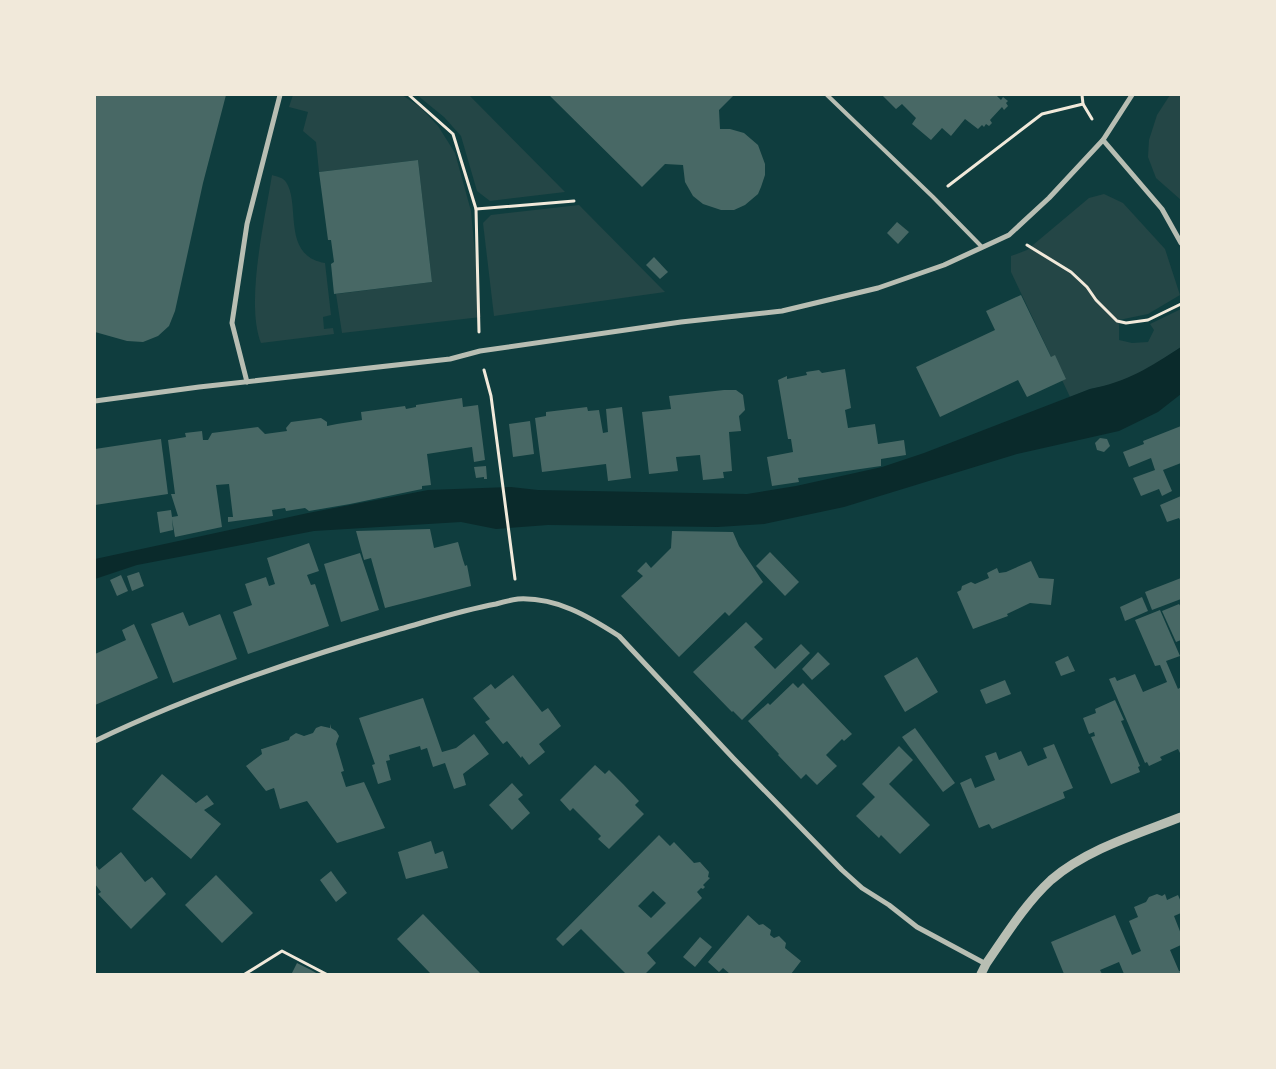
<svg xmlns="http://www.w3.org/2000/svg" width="1276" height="1069" font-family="'Open Sans',sans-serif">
<rect width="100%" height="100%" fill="#0f3d3e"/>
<g fill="#244646">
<path d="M293,95H402L420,107L438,126L455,153L471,211L481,317L342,333L336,294L432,282L418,160L319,172L316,142L303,131L308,112L289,107Z"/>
<path d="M417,95H469L565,192L490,201L477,191L461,136L444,117Z"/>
<path d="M1170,95H1181V200L1156,178L1148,157L1149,140L1157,115Z"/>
<path d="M272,175C278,177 282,177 286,182C301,204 281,256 325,263L331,315L323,317L324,329L333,328L334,334L261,343C245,303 265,219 272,175Z"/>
<path d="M1104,194L1123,203L1165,249L1180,295L1148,314L1119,320V340L1132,343L1148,342L1154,330L1150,324L1181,309V347L1145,371L1111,385L1090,389L1070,397L1011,272V256L1027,250L1089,198Z"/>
<path d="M579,205L665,292L494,316L483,223L491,215Z"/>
</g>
<path fill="#0a2a2b" d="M1181,347V394L1158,412L1119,431L1017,454L844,507L764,524L718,527L548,525L496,529L461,522L314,531L137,565L95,579V559L308,513L428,490L511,487L538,490L747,494L796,486L882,467L924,453L1090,389C1127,382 1150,367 1181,347Z"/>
<g fill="#486865" fill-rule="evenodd">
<path d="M95,95H226L203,183L175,311L169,326L158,336L143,342L127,341L95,332Z"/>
<path d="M549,95H734L719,110L720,129H730L744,133L758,145L765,164V175L761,187L758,194L745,205L734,210H721L703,204L693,196L685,182L683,165L665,164L642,187Z"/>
<path d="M882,95H996L1001,100L1003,97L1008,101L1006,103L1008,106L1004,110L1002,107L990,120L992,123L989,126L986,124L984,127L982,125L978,129L965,119L951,136L942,128L931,140L912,124L916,118L902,104L896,109Z"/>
<path d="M418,160L432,282L334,294L331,264L334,262L331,240H328L319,172Z"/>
<path d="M897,222L909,232L898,244L887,233Z"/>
<path d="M654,257L668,272L660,279L646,265Z"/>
<path d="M1021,295L1051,357L1055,355L1066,379L1027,397L1018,380L940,417L916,367L995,330L986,311Z"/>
<path d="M845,369L851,408L845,410L848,428L875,424L878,444L904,440L906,455L881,459V466L798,478L799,482L772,486L767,457L793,452L791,439H788L778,380L787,376V379L807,375L806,372L819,370L822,373Z"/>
<path d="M724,390H736L743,395L745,410L739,416L741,431L729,432L732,471L723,472L724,478L703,480L700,455L676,457L678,471L649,474L642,412L671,409L669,396Z"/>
<path d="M462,398L463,407L478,405L485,460L474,462L472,447L427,454L431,485L422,486V489L350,504L309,511L305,508L286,511L285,508L272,510L273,516L228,522V517H233L229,484L216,485L222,527L175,537L172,519L173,530L160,533L157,512L171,510L172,517L178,516L171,494H175L168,440L186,437L185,433L202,431L203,440H208L212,433L258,427L265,434L287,431L286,428L291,422L321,418L327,422V426L337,424L362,420L361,412L405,406L406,409L416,407V405Z"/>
<path d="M587,407L588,411L599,410L603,433L608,432L606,409L622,407L631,478L608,481L606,464L542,472L535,418L546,416V412Z"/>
<path d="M530,421L534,454L513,457L509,424Z"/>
<path d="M1181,426V463L1163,470L1172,491L1162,496L1159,489L1141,496L1133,478L1155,470L1151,458L1129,467L1123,452L1144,444L1143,441Z"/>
<path d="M1100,438L1107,439L1110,446L1104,452L1097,450L1095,443Z"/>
<path d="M161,439L168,494L95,505V449Z"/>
<path d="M486,466L487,479H484V477L476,478L474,467Z"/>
<path d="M1181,496V522L1179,518L1167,522L1160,505Z"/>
<path d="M430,529L434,548L458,542L463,560L465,566L467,565L471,586L385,608L371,558L364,560L356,531Z"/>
<path d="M672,531L733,532L739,546L763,582L729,616L725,612L679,657L621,596L643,576L637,571L646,562L651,568L671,548Z"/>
<path d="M309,543L319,571L307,575L311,585L315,584L329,626L248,654L233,612L252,605L245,584L266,577L269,586L275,584L267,558Z"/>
<path d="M770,552L799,582L785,596L756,566Z"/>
<path d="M360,553L379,610L341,622L324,564Z"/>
<path d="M1031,561L1039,578L1054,579L1051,605L1030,603L1007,614L1008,616L973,629L957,592L961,590L962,586L971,582L975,584L989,578L987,573L997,568L999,573L1006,572Z"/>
<path d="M139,572L144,586L132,591L127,576Z"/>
<path d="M121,575L128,591L117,596L110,580Z"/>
<path d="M1181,578V599L1152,610L1145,592Z"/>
<path d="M1142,597L1148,611L1125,621L1120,607Z"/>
<path d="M1179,604L1181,607V640L1176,642L1162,611Z"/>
<path d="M1160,610L1180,656L1166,661L1178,689L1181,687V755L1178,749L1160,757L1162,760L1149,766L1147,762L1145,763L1109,679L1115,677L1117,681L1135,674L1143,692L1167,682L1160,665L1155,666L1135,620Z"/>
<path d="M183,612L189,626L220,614L237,659L173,683L151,624Z"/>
<path d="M746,622L763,639L754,647L775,669L801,644L810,653L742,720L733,711L732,712L693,672Z"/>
<path d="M134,624L158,678L95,705V654L126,640L122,630Z"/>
<path d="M818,652L830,664L812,680L802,669Z"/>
<path d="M1068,656L1075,671L1061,676L1055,662Z"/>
<path d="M917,657L938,692L905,712L884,676Z"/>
<path d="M513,675L542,712L548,708L561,726L539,744L545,752L529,765L522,756L521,758L507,741L503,744L485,722L490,719L473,698L491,684L495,689Z"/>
<path d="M1005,680L1011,694L986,704L980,690Z"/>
<path d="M793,683L798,688L803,683L852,734L844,741L842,739L826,755L837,766L817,785L806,774L801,779L778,755L779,754L748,721L768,703L770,705Z"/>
<path d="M423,698L442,752L456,748L474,734L489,754L463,774L466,785L454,789L445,763L433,767L427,748L421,750L420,746L389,755L390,760L386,761L391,780L378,784L372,765L375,764L359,718Z"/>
<path d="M1115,700L1124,720L1121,721L1140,766L1138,767L1140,772L1111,784L1091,737L1095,736L1094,732L1089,734L1083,718L1096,713L1095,709Z"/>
<path d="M330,724L331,728L336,731L339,736L336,744L344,771L341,772L346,787L364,782L385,828L337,843L307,801L280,809L274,788L266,791L246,766L262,754L261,749H262L289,740L290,737L296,733L304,736L313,733L316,728L321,726L330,728Z"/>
<path d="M915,728L955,783L943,792L902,737Z"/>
<path d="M1054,744L1073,788L1063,792L1065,798L992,829L989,824L979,828L960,783L971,778L975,788L995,780L985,756L996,752L999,760L1021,751L1028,766L1047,758L1043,748Z"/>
<path d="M899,746L913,760L889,784L930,825L900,854L881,835L879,838L856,816L875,797L862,784Z"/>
<path d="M595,765L605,774L609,770L623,784L639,801L635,805L644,814L609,849L598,839L601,836L573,808L570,811L560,800Z"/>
<path d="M162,774L196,803L207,795L214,804L204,810L221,824L191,859L132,809Z"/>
<path d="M512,783L523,795L518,799L530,813L512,830L489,805Z"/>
<path d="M659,835L670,846L674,842L694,863L700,862L709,872L708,877L710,878L703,885L705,887L703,889L701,888L697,892L702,898L647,953L656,963L645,974H623L625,973L581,929L563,946L556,939ZM653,891L666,903L651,918L638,906Z"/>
<path d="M431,841L435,854L443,851L448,868L406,879L398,852Z"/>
<path d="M121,852L145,882L152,877L166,894L131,929L98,894L101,892L95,884V864L99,870Z"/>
<path d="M331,871L347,893L336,902L320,880Z"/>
<path d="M216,875L253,913L222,943L185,905Z"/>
<path d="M1157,894L1162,896L1165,894L1167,900L1178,895L1181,902V913L1174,916L1181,934V945L1170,950L1179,971H1181V974H1124L1119,962L1100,970L1102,974H1064L1051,942L1115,915L1132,955L1141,951L1129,921L1138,917L1134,907L1146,902L1149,897Z"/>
<path d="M423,914L481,974H431L397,939Z"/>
<path d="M748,915L759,925L763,924L771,930L770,935L774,938L779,936L786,943L785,948L801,961L791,974H730L723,968L719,972L708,962Z"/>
<path d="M700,937L712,947L695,967L683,957Z"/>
<path d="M297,963L311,970L318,974L292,973Z"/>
</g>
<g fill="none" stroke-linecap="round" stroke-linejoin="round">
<g stroke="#f1e9da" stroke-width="3">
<path d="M409,95L453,134L476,209L479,332"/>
<path d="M1082,95L1083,104L1092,119"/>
<path d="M948,186L1042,114L1083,104"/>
<path d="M476,209L574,201"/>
<path d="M1027,245L1071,272L1087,287L1096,300L1117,321L1126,323L1148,320L1181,304"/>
<path d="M484,370L491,396L515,579"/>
<path d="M245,974L282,951L326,974"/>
</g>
<path stroke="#b8beb3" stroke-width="4" d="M827,95L933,197L981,246"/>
<g stroke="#b8beb3" stroke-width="5">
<path d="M1103,140L1162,209L1181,243"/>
<path d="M247,382L232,323L247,224L280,95"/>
<path d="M95,401L199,387L450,359L480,351L681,322L782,311L878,288L944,265L1009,235L1049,198L1103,140L1132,95"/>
<path d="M95,741C193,694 296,659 400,629C432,620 463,610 496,604C503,602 511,600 518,599C556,597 588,616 619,636L734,759L842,870L862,888L889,905L917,927L986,964"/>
</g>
<path stroke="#b8beb3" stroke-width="9" d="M981,974L986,964C1006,935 1025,904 1051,880C1087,849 1138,834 1181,817"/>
</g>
<rect width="1276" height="1069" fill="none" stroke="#f1e9da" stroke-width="192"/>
</svg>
